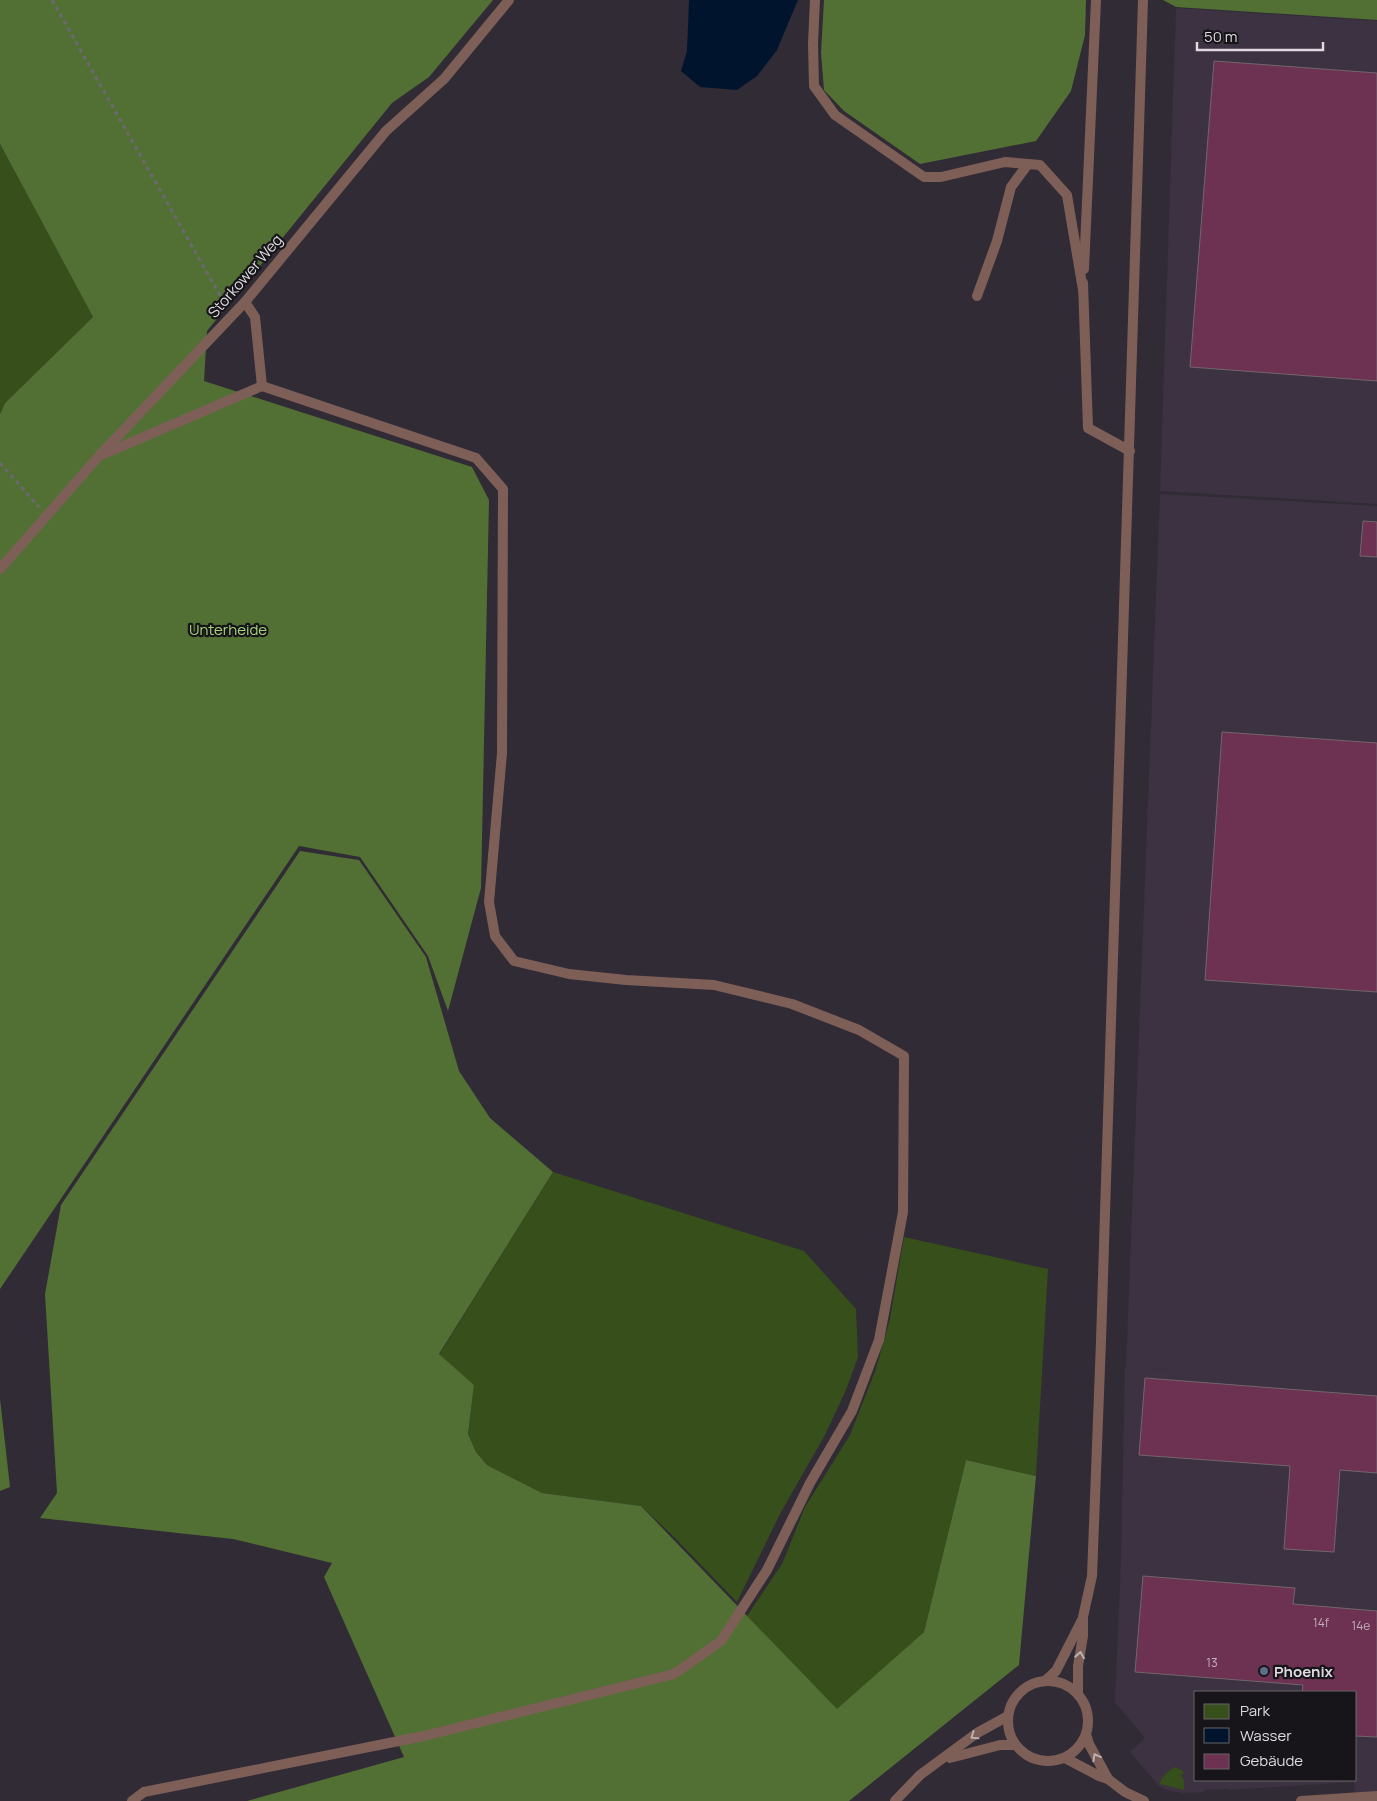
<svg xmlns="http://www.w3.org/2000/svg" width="1377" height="1801" font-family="Manrope,sans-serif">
<rect width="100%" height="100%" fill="#312b35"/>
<g fill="#3c3241" fill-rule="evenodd">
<path d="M1176,8L1377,21V504L1160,491Z"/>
<path d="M1160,494L1377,506V1801H1355L1354,1782L1228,1790L1227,1789L1205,1790L1204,1792L1184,1793L1170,1791L1159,1786L1130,1752L1145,1738L1115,1702L1121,1559L1125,1367L1167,1370L1126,1367ZM1196,1692H1356V1780H1196Z"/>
</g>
<g fill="#364f1b">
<path d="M0,144L93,317L5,403L0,414Z"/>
<path d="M553,1172L804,1251L856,1309L858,1357L846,1390L825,1435L781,1512L737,1602L671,1534L641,1506L542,1493L487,1465L476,1452L468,1434L474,1385L439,1355Z"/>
<path d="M904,1237L1048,1269L1036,1476L966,1460L924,1632L837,1710L747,1616L782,1564L805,1507L850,1435L876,1369L890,1319Z"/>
<path d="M1175,1767L1182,1770L1184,1773L1181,1775L1185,1782H1184V1790L1160,1784C1161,1777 1169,1770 1175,1767Z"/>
</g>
<g fill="#527034">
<path d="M0,0H493L429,77L392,103L207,331L204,381L472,467L489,500L481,888L448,1011L428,956L360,857L299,846L0,1289V414L5,403L93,317L0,144Z"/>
<path d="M824,0H1086L1085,35L1071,91L1036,141L920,164L844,111L824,90L821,53Z"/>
<path d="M1163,0H1377V20L1176,7Z"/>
<path d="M300,851L359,860L426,957L459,1071L490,1118L553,1172L439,1354L474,1385L468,1434L476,1452L487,1465L542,1493L641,1506L837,1709L924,1632L966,1460L1036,1476L1019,1665L849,1801H247L404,1757L324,1577L332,1563L233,1539L40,1518L57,1493L45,1294L61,1205Z"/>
<path d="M0,1399L10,1487L0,1491Z"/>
</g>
<path fill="#00152d" d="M689,0H798L777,50L757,76L737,90L700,87L681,71L687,51Z"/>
<g fill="#6d3151" stroke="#73666c">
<path d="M1214,61L1377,73V381L1190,367Z"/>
<path d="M1363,521L1377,522V557L1360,556Z"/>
<path d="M1222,732L1377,743V992L1205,980Z"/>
<path d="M1145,1378L1377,1396V1473L1340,1470L1334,1552L1284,1549L1290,1466L1139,1455Z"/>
<path d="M1143,1576L1295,1588L1293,1604L1377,1611V1737L1356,1736V1692H1302L1303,1685L1135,1672Z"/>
</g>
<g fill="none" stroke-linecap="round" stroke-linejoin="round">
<g stroke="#6d6870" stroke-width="3" stroke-dasharray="4 4" stroke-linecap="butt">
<path d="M52,0L226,306"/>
<path d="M0,463L39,507"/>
</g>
<g stroke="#7e5f58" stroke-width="10">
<path d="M815,0L813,44L814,86L835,115L924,177H941L1005,162L1040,165L1067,195L1083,290"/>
<path d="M1084,269L1096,0"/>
<path d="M1083,283L1088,428L1130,451"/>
<path d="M977,296L997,241L1011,187L1028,164"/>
<path d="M104,454L262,386L255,317L245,302"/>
<path d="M0,569L99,456L245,302L386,131L444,79L509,0"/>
<path d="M1045,1681L1056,1671L1082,1620"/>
<circle cx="1048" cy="1721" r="40"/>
<path d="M1078,1694V1666L1083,1636V1617L1092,1576L1101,1341L1143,0"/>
<path d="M1086,1734L1089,1744L1108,1779"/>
<path d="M950,1758L1000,1745H1015"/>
<path d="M1065,1758L1099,1776L1108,1779L1125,1792L1144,1801"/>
<path d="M132,1801L144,1792L424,1736L674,1674L721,1641L767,1570L810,1483L852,1411L879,1340L903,1212L904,1056L859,1030L792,1004L714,985L626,980L569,974L514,961L495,936L489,902L502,753L503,489L476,458L262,386"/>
<path d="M895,1801L920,1775L977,1733L1008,1716"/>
<path d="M1301,1801L1377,1796"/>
</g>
</g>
<defs><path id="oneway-chevron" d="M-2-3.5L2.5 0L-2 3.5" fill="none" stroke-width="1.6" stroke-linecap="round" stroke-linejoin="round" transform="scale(1.25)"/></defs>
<g stroke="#bcafb0">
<use href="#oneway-chevron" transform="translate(1080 1655) rotate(-81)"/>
<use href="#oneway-chevron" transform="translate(974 1736) rotate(145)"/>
<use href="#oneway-chevron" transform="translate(1096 1757) rotate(-119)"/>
</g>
<circle fill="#5c6f8a" stroke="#171519" stroke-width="2" cx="1264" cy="1671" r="5"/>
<g text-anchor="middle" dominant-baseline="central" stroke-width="4.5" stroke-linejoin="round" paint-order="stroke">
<g font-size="12" fill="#c2b0bc">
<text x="1321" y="1622">14f</text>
<text x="1361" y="1625">14e</text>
<text x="1212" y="1662">13</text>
</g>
<g font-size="15" fill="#dedae0" stroke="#171519">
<text transform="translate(245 276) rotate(-49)">Storkower Weg</text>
</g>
<g font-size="15" fill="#a5d37c" stroke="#171519">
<text x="228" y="629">Unterheide</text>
</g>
<g font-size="15" font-weight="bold" fill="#dedae0" stroke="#171519" text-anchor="start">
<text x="1274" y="1671">Phoenix</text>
</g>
</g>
<rect x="1194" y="1691" width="162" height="90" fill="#171519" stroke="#676469"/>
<rect x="1204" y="1704" width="25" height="15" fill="#364f1b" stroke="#676469"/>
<text x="1240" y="1716" font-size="15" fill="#dedae0">Park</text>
<rect x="1204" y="1728" width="25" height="15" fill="#00152d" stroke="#676469"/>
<text x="1240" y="1741" font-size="15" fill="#dedae0">Wasser</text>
<rect x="1204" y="1754" width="25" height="15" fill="#6d3151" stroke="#676469"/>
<text x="1240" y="1766" font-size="15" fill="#dedae0">Gebäude</text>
<path d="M1197 42v8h126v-8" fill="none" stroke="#dedae0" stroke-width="2.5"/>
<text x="1204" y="42" font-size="15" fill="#dedae0" stroke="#171519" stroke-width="4" paint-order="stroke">50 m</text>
</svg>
